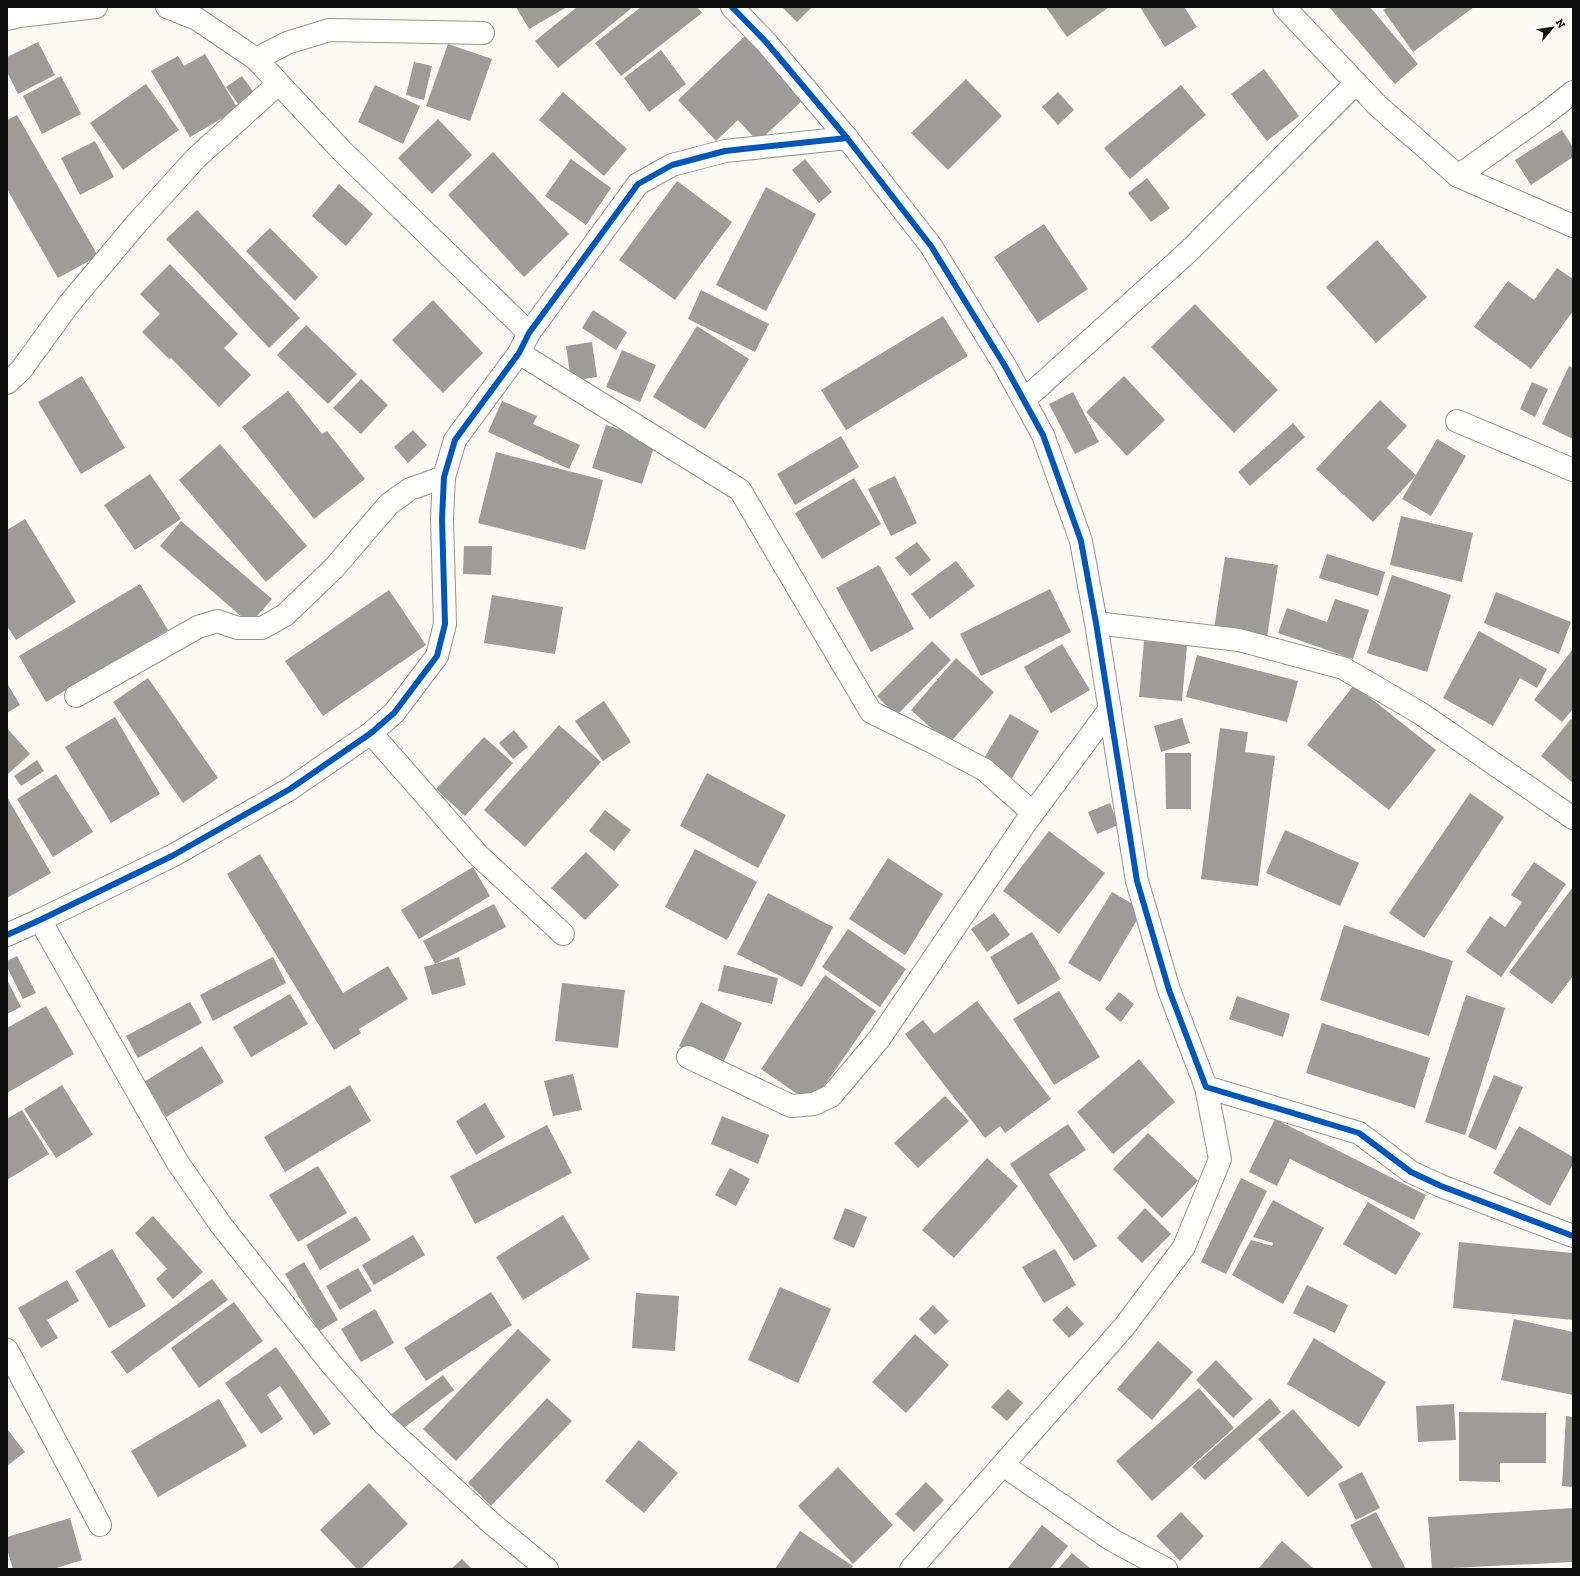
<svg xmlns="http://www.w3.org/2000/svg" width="1580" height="1576" font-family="'Zilla Slab',serif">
<rect width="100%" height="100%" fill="#faf9f2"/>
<g fill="#9e9c98">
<path d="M516,7H567L529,29Z"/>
<path d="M577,7H633L558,68L535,41Z"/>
<path d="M641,7H697L702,13L621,76L595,43Z"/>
<path d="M782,7H812L797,22Z"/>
<path d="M1046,7H1109L1067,37Z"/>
<path d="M1140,7H1184L1197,27L1165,47Z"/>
<path d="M1329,7H1370L1418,64L1395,84Z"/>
<path d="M1388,7H1474L1413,52L1383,10Z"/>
<path d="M745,36L804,99L758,142L738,120L716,141L678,100Z"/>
<path d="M38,42L55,75L18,94L7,72V57Z"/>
<path d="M448,44L492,59L470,121L426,106Z"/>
<path d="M661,50L686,84L649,112L624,78Z"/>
<path d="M205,54L238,109L190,137L151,71L178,56L184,66Z"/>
<path d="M414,62L432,66L424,100L406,95Z"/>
<path d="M1264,69L1299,116L1267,141L1231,94Z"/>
<path d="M61,76L81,114L42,134L23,96Z"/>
<path d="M242,76L257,97L241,108L226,87Z"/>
<path d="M966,79L1002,116L948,170L911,133Z"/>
<path d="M146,84L179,130L123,170L90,123Z"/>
<path d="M375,85L420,106L403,144L358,122Z"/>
<path d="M1181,85L1206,115L1130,179L1104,148Z"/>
<path d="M563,92L627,149L604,176L539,120Z"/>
<path d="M1058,92L1074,110L1058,125L1042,107Z"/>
<path d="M17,115L98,256L58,278L7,189V120Z"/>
<path d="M438,119L472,155L432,194L398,158Z"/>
<path d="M1562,130L1573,147V157L1531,185L1515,160Z"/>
<path d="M95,141L114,177L80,195L61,158Z"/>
<path d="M493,152L569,234L524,277L448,195Z"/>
<path d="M571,159L611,188L586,225L545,196Z"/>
<path d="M805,159L832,192L819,203L792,170Z"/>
<path d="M1147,178L1170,208L1151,222L1128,193Z"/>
<path d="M677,181L732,222L675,300L619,260Z"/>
<path d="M339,184L373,214L346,246L312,216Z"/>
<path d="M766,187L816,214L766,311L716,285Z"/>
<path d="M197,210L300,318L269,348L166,239Z"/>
<path d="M1044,224L1088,289L1038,323L994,257Z"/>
<path d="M270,228L318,277L295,301L246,251Z"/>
<path d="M1377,240L1427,297L1376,343L1326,287Z"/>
<path d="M170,264L238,334L224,348L251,375L219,407L171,358L169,359L142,332L160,314L140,294Z"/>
<path d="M1557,268L1573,279V311L1531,369L1474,327L1508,281L1534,300Z"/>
<path d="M701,290L769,324L755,352L688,319Z"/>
<path d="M433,300L483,353L443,393L392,340Z"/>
<path d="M1195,304L1278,390L1234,433L1151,347Z"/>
<path d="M593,310L627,332L616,350L582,328Z"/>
<path d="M943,316L968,356L846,430L821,390Z"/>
<path d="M306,325L357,374L328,404L277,355Z"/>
<path d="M697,326L749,359L705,429L653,397Z"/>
<path d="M592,342L597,377L571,381L566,346Z"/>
<path d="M622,350L656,365L640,402L606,387Z"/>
<path d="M1569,366L1573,368V439L1542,424Z"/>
<path d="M82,376L125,448L81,474L38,402Z"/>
<path d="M1124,376L1165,420L1127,456L1086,412Z"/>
<path d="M361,379L388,405L361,434L333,408Z"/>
<path d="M1532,382L1548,389L1535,417L1520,409Z"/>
<path d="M288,391L322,434L327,431L365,479L314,519L242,427Z"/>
<path d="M1073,392L1099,442L1075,454L1049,404Z"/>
<path d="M1380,400L1407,426L1387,448L1416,475L1437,439L1466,456L1431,516L1402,499L1416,475L1373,522L1316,469Z"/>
<path d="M502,401L537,416L533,424L580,445L569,469L488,432Z"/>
<path d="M1293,423L1305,437L1250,486L1238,472Z"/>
<path d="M606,425L656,441L642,484L592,468Z"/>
<path d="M413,430L427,445L408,463L394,447Z"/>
<path d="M841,436L859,467L795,505L777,474Z"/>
<path d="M220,444L307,546L266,582L179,480Z"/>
<path d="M496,452L603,480L585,550L478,523Z"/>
<path d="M150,474L181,519L135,550L104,505Z"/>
<path d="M895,476L917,523L891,536L868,489Z"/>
<path d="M854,478L881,524L822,559L795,513Z"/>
<path d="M1401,516L1473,533L1462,582L1390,565Z"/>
<path d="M25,519L76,602L16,640L7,626V530Z"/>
<path d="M181,521L272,599L250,624L160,546Z"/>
<path d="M917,542L931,560L910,576L895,558Z"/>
<path d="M464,546H492L491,575L463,574Z"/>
<path d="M1327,554L1385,572L1378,596L1319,578Z"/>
<path d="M1225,557L1278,565L1267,637L1214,629Z"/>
<path d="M956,561L975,586L930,619L911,594Z"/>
<path d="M879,565L914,629L871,652L836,588Z"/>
<path d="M1392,575L1451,595L1427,672L1367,653Z"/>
<path d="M140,584L168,630L46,702L19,656Z"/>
<path d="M1050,589L1071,632L981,676L960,634Z"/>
<path d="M389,590L426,645L323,716L285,661Z"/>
<path d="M1496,592L1571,622L1559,654L1484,623Z"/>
<path d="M492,595L563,607L555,654L484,643Z"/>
<path d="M1335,599L1369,610L1353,659L1278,633L1287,608L1327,622Z"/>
<path d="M1479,631L1547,669L1537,688L1520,678L1493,726L1443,698Z"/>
<path d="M932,641L951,660L896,716L877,696Z"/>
<path d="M1144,641L1187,645L1182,701L1139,697Z"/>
<path d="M1062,644L1090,690L1051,713L1024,667Z"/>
<path d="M1573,649V709L1562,722L1534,700Z"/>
<path d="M1197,655L1298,681L1287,722L1186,697Z"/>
<path d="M956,658L994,692L949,744L911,710Z"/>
<path d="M148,678L218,778L183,803L113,702Z"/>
<path d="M7,683L20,705L7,713Z"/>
<path d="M1354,685L1436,750L1389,810L1307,745Z"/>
<path d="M604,701L631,742L603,761L575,721Z"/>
<path d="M1010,714L1039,731L1011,780L982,762Z"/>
<path d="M115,717L160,794L111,823L65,747Z"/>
<path d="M1182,718L1190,743L1161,752L1154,726Z"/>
<path d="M1571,719L1573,721V783L1541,756Z"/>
<path d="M559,725L601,762L525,847L484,810Z"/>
<path d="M7,728L30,754L7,775Z"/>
<path d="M1220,728L1248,732L1245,752L1275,756L1258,886L1201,879Z"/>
<path d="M514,730L528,747L513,759L499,743Z"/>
<path d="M484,737L513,763L465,816L436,789Z"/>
<path d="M1165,753H1191V809H1166Z"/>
<path d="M37,760L44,771L21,786L14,776Z"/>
<path d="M707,773L786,815L758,868L680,826Z"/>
<path d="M56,774L93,832L53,857L17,799Z"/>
<path d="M1470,793L1504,817L1424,938L1389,913Z"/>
<path d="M7,797L51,873L7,898Z"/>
<path d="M1110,803L1118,825L1097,834L1088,812Z"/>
<path d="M605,810L631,830L614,851L589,831Z"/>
<path d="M1285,830L1359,863L1340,906L1266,873Z"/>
<path d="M1049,831L1105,873L1059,934L1003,891Z"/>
<path d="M695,849L757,882L727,940L665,907Z"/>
<path d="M586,852L619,885L585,920L551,888Z"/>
<path d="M260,854L343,993L388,966L408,999L359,1029L361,1033L334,1050L227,874Z"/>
<path d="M888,858L943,894L905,955L849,919Z"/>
<path d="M1534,862L1566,884L1501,977L1466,952L1490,916L1505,927L1522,902L1511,895Z"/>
<path d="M473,867L490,896L419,939L401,910Z"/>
<path d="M1573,887V976L1552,1004L1509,972Z"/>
<path d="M1112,892L1143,910L1100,982L1068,963Z"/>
<path d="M768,893L833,927L802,987L737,954Z"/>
<path d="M494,904L506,927L435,964L459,957L466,985L432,995L424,967L435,964L423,941Z"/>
<path d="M994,913L1010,935L987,952L971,929Z"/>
<path d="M1344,925L1453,961L1429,1036L1320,1000Z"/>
<path d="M848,929L906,969L880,1007L822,967Z"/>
<path d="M1032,932L1061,979L1018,1005L990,957Z"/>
<path d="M17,956L36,993L23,999L7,967V961Z"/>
<path d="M273,957L286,983L213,1021L200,995Z"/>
<path d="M724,965L778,978L772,1004L718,991Z"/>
<path d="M825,975L876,1011L812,1104L761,1069Z"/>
<path d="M7,980L21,1007L7,1014Z"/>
<path d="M562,983L625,990L618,1048L555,1041Z"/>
<path d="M1059,991L1100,1057L1054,1085L1013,1019Z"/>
<path d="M1119,992L1134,1004L1121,1022L1105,1009Z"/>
<path d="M290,994L308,1024L251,1057L233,1027Z"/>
<path d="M1466,995L1505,1008L1465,1135L1425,1122Z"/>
<path d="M1237,996L1290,1014L1283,1037L1229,1019Z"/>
<path d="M977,1001L1051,1099L1005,1133L1000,1126L985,1138L905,1034L923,1020L934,1034Z"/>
<path d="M190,1002L202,1023L138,1058L126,1036Z"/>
<path d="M701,1002L742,1023L721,1067L679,1046Z"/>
<path d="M46,1006L74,1054L7,1093V1028Z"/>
<path d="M1322,1023L1430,1058L1415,1108L1306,1073Z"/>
<path d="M202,1046L224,1082L166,1117L144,1082Z"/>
<path d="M1139,1059L1175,1102L1113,1154L1077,1112Z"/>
<path d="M573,1074L582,1110L553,1116L544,1081Z"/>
<path d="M1494,1075L1523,1087L1496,1150L1468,1137Z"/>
<path d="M62,1085L93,1135L56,1158L24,1109Z"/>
<path d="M350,1085L371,1121L285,1172L264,1137Z"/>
<path d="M945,1096L969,1121L918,1168L894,1143Z"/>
<path d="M485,1103L505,1137L476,1155L456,1121Z"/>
<path d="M22,1110L49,1154L7,1180V1119Z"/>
<path d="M722,1116L769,1135L758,1164L711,1144Z"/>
<path d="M1275,1119L1426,1195L1414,1220L1290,1159L1277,1186L1249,1172Z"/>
<path d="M1068,1124L1086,1150L1049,1174L1097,1246L1074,1261L1010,1164Z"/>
<path d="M547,1125L572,1173L475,1224L450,1176Z"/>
<path d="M1519,1126L1573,1157V1164L1550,1206L1493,1173Z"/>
<path d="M1148,1133L1198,1181L1162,1218L1113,1169Z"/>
<path d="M987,1158L1018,1186L954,1258L922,1230Z"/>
<path d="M318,1166L347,1213L298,1242L269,1195Z"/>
<path d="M730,1168L750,1179L736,1206L715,1195Z"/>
<path d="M1241,1178L1267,1191L1226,1274L1201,1262Z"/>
<path d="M1273,1200L1324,1228L1283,1304L1232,1275L1251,1240L1272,1246L1273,1243L1253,1237Z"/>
<path d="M1368,1202L1421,1233L1396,1275L1343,1244Z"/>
<path d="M845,1208L867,1217L854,1248L833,1239Z"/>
<path d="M1145,1208L1171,1234L1142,1263L1117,1238Z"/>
<path d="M563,1215L590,1259L523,1300L496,1257Z"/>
<path d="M153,1216L203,1272L173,1299L156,1279L167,1269L135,1233Z"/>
<path d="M356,1216L371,1240L320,1270L306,1245Z"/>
<path d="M413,1235L425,1255L374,1285L362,1265Z"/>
<path d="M1459,1242L1573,1253V1320L1453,1308Z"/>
<path d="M112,1249L146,1306L109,1328L75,1271Z"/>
<path d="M1055,1249L1076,1285L1044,1303L1022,1267Z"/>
<path d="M304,1262L338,1320L319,1331L285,1274Z"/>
<path d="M358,1268L372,1291L340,1310L326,1286Z"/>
<path d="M212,1279L228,1300L127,1374L111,1352Z"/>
<path d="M67,1280L79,1301L47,1320L58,1338L41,1348L18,1308Z"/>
<path d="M1307,1285L1348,1305L1335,1333L1293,1313Z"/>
<path d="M780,1287L831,1309L798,1383L748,1360Z"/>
<path d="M491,1292L512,1325L426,1381L404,1348Z"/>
<path d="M636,1293L679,1296L675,1351L632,1348Z"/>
<path d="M234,1302L263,1341L199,1388L171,1348Z"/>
<path d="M933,1305L949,1321L935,1335L919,1319Z"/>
<path d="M1067,1306L1084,1324L1069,1338L1052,1320Z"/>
<path d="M375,1309L394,1343L361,1362L341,1329Z"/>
<path d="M1514,1319L1573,1332V1395L1501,1380Z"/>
<path d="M518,1329L551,1360L456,1461L423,1429Z"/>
<path d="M915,1334L949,1365L906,1413L872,1382Z"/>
<path d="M1314,1338L1386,1382L1359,1427L1287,1384Z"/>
<path d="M1158,1341L1193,1372L1152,1420L1117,1389Z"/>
<path d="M276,1347L331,1424L314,1435L280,1386L267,1395L283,1419L261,1434L225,1383Z"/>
<path d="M1216,1360L1253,1399L1233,1418L1196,1380Z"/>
<path d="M443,1375L454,1390L396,1434L385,1419Z"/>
<path d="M1199,1388L1234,1428L1152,1501L1116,1461Z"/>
<path d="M1008,1389L1023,1403L1007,1421L991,1407Z"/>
<path d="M547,1398L572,1421L491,1506L468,1483Z"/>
<path d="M1270,1398L1281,1412L1205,1480L1192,1467Z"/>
<path d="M219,1399L247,1446L158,1497L131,1451Z"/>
<path d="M1454,1404L1456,1440L1418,1442L1416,1406Z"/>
<path d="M1293,1409L1343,1467L1308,1497L1258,1439Z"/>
<path d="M1459,1412L1546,1413V1463H1500V1482L1459,1481Z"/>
<path d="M1566,1416L1573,1417V1487L1562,1486Z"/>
<path d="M7,1429L25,1452L7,1466Z"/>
<path d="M639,1440L678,1473L644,1513L605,1481Z"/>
<path d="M838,1467L893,1525L853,1564L798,1506Z"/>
<path d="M1362,1472L1380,1508L1356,1520L1338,1484Z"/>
<path d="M926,1482L944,1500L914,1532L895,1514Z"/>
<path d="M369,1483L408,1524L361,1569H357L320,1530Z"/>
<path d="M1573,1508V1562L1432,1569L1428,1517Z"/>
<path d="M1181,1512L1204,1536L1180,1561L1156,1536Z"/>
<path d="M1376,1512L1406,1569H1373L1350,1525Z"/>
<path d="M70,1518L82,1560L53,1569H13L7,1549V1537Z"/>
<path d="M1042,1525L1068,1546L1050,1569H1007Z"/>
<path d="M800,1531L853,1566L851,1569H775Z"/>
<path d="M1282,1541L1314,1569H1258Z"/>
<path d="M1072,1553L1091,1569H1058Z"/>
<path d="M462,1559L472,1569H451Z"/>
</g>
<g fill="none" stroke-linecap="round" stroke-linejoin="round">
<defs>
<g id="minor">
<path d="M167,7L197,19L256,59L342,151L529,333"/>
<path d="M732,7L766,42L847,138L931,246L1005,366L1043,435L1081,541L1096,623L1137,881L1169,990L1206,1087L1359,1133L1411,1172L1441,1186L1573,1236"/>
<path d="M1284,7L1378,106L1458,176L1573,226"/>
<path d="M7,19L20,16L96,7"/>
<path d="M256,59L287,43L329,30L483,33"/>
<path d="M1458,176L1544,115L1573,92"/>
<path d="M519,353L740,490L871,712L932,742L985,770L1033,813"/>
<path d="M7,383L21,370L69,304L137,223L196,158L278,84"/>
<path d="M1024,400L1189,251L1356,83"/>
<path d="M1457,421L1573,470"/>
<path d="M1096,623L1239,640L1343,668L1420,713L1573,818"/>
<path d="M76,696L198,627L217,621L238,628H262L285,615L334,568L389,504L410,489L444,477"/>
<path d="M371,733L478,855L563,934"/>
<path d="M40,920L178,1163L221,1225L332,1365L384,1424L490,1522L547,1569"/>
<path d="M7,935L40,920L172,856L290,789L371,733L394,713L437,656L445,624L442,519L444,477L455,440L519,353L529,333L638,184L672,165L725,151L847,138"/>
<path d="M688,1057L791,1106L814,1104L831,1096L879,1039L1024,825L1110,709"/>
<path d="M7,1350L100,1525"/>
<path d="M1003,1465L1112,1540L1166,1569"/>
<path d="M911,1569L1124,1327L1184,1247L1220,1159L1206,1087"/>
</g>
</defs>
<use href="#minor" stroke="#949491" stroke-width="24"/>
<use href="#minor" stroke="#fefefd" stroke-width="22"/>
<defs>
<g id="cycleway">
<path d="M732,7L766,42L847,138L931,246L1005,366L1043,435L1081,541L1096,623L1137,881L1169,990L1206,1087L1359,1133L1411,1172L1441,1186L1573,1236"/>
<path d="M7,935L40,920L172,856L290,789L371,733L394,713L437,656L445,624L442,519L444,477L455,440L519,353L529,333L638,184L672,165L725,151L847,138"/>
</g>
</defs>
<use href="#cycleway" stroke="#fff" stroke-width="8"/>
<use href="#cycleway" stroke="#0057b8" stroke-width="6"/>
</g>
<rect width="1580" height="1576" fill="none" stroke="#0e0e0e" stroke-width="16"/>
<g transform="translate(1552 28) rotate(61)" stroke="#ffffff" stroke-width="3" paint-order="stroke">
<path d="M0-3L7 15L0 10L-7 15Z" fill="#0e0e0e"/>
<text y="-6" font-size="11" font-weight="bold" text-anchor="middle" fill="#0e0e0e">N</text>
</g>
</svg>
